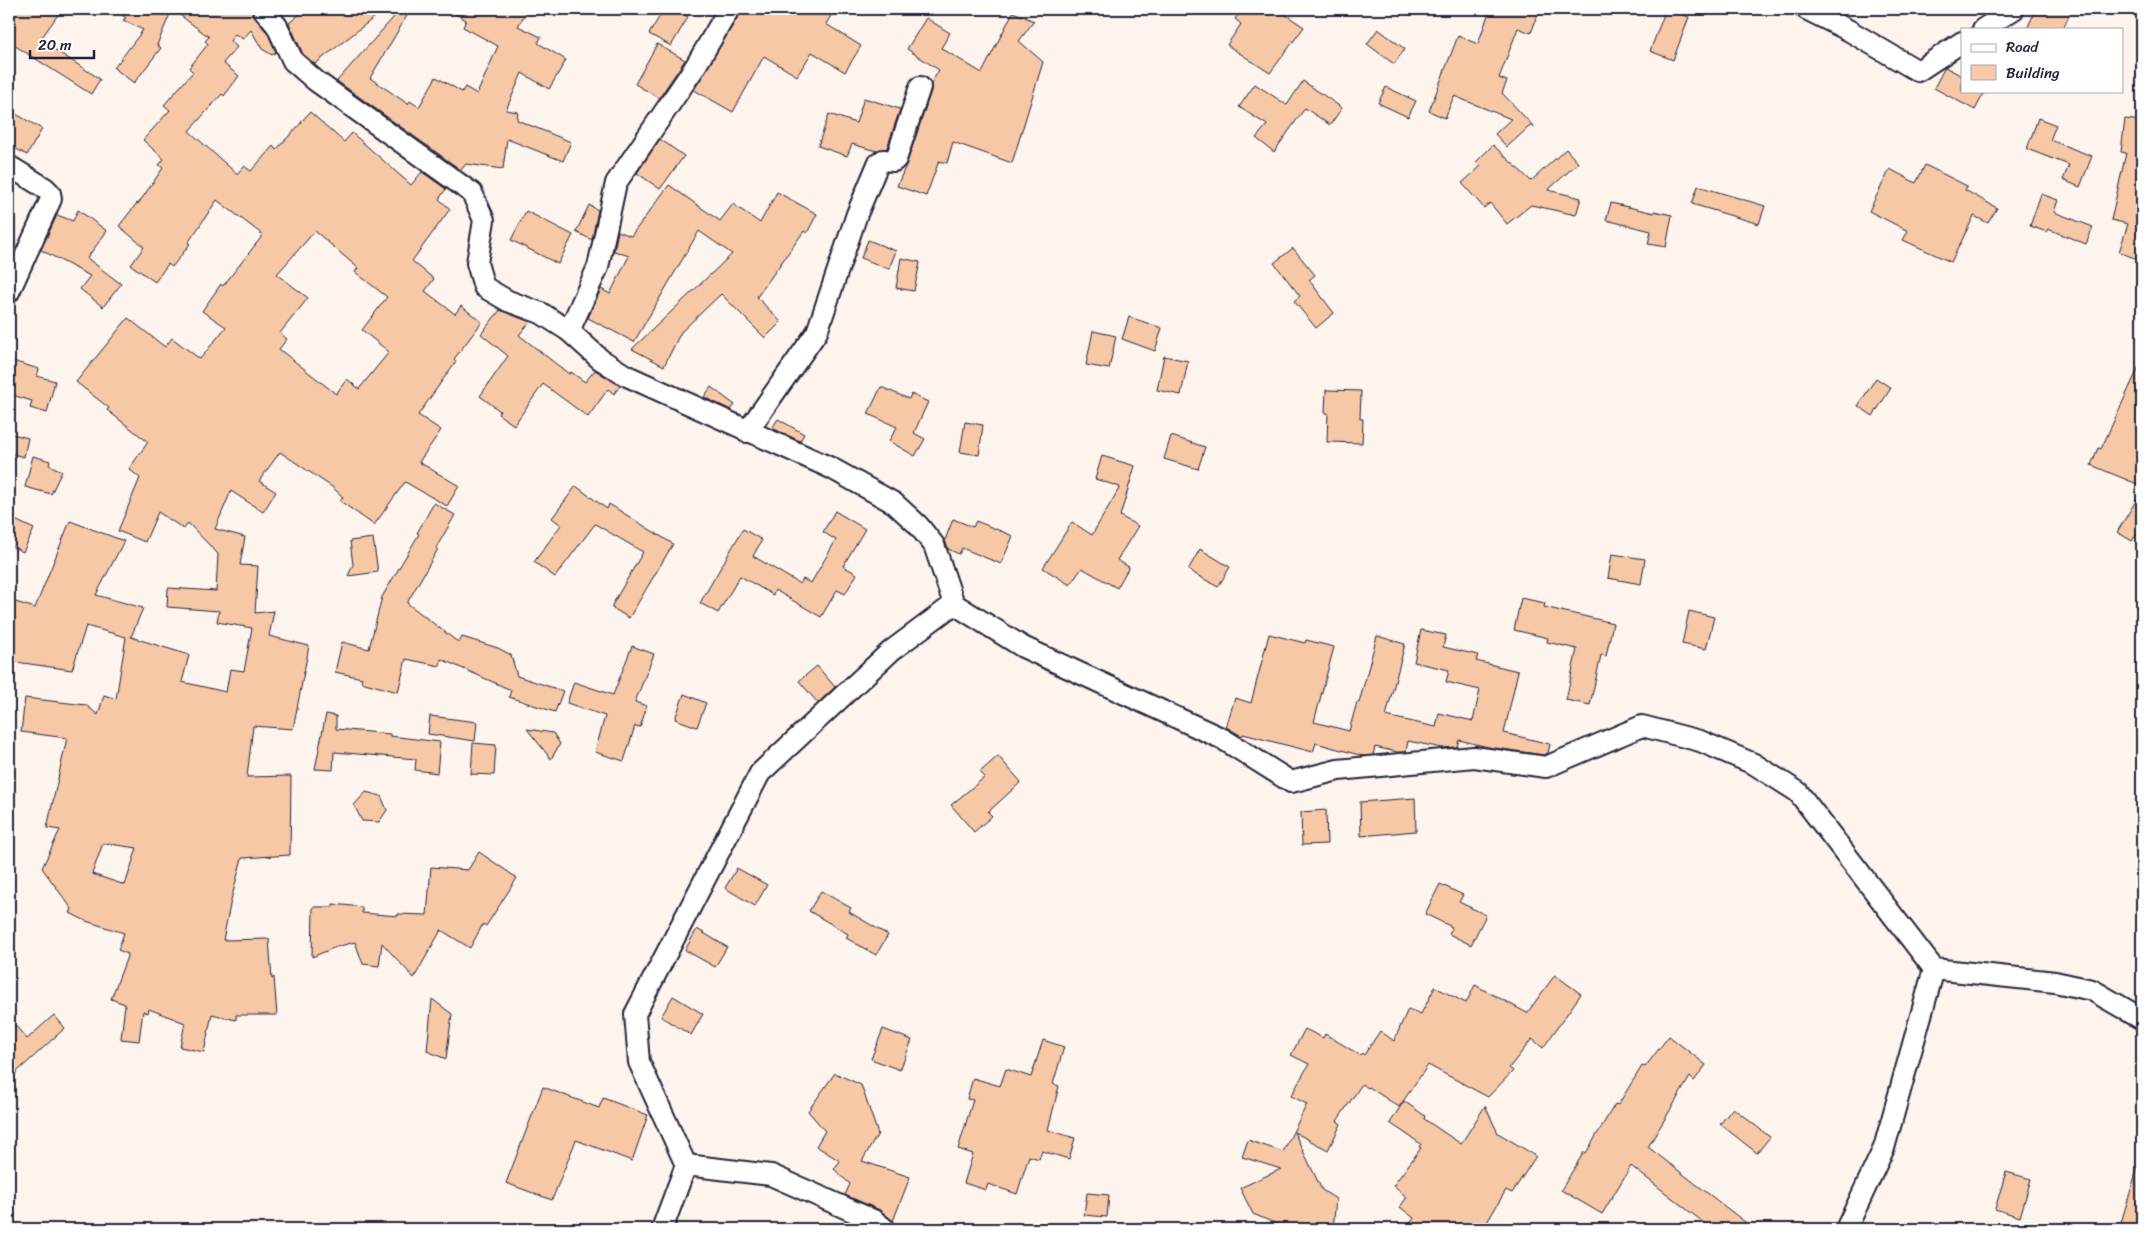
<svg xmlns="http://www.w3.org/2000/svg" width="2151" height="1238" font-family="Sriracha,sans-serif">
<rect width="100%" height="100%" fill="#fdf4ed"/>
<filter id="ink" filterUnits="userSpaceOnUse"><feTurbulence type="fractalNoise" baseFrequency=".02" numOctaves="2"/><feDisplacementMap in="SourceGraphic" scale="10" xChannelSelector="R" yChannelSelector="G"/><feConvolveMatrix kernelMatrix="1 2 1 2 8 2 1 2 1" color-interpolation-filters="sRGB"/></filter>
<g filter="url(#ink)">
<g fill="#f7c8a6" stroke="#22223b" fill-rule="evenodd">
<path d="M9,9H62L40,40L100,79L91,94L9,42Z"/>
<path d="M114,9H251L254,17L267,32L276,52L272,55L262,49L251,30L243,39L235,34L230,41L237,47L223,63L239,76L224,96L222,94L189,131L237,174L244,166L251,171L273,146L276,150L301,123L302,124L301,122L310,112L344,142L352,133L411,185L422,172L446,189L439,199L450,209L412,261L434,279L425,291L455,314L461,306L482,322L454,359L456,361L418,415L441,430L419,462L459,486L447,506L405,482L374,525L340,501L343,497L332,487L280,452L259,481L276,492L263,512L231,491L215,529L245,537L240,565L258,566L255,613L274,611L269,636L309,646L293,729L253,726L247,777L291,776L290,855L242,858L231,900L223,940L269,939L272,979L274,977L277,1015H236V1020L212,1014L204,1052L180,1047L185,1023L149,1009L148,1013L143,1011L139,1041L121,1039L125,1004L111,999L128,954L118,950L124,933L86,921L70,913L72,909L42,868L60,830L47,828L67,738L21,732L25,698L86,705L98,715L104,695L116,699L126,637L86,626L72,670L9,661V600L35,608L70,521L124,541L96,595L143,608L131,637L189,655L182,682L226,692L230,669L244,671L252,628L217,622L219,611L167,607L168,588L216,591L218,554L188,523L184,529L158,512L145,542L118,531L140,478L129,469L148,442L107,410L109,408L76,382L128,318L165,347L172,338L200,359L226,327L202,311L221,284L223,286L263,235L217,200L188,243L190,244L172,267L168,264L155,282L131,265L144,247L119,226L137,203L138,204L163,168L159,165L164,159L143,140L170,110L164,105L193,72L189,68L208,44L205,41L209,37L172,9L157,45L161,48L134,83L114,68L143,30L123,20L126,18ZM315,231L358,268L355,272L387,297L362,330L389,352L359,389L347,379L336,394L279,349L287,339L280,333L308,298L277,274ZM103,843L137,848L125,885L92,874Z"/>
<path d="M306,9H385L315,64L303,54L289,23Z"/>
<path d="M401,9L408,14L370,78L408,104L410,101L419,107L436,77L462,92L465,87L477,94L498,46L463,27L466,20L447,9H528L518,26L541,37L538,43L566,60L549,89L522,73L506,110L518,112L517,120L571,142L563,161L507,139L503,169L466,164L461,170L337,81Z"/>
<path d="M664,9H674L688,17L671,46L649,34Z"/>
<path d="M741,9H835L826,24L861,46L845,72L812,52L797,76L764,56L733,112L694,90L739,15Z"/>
<path d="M1242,9H1277L1304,27L1270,73L1227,45L1241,24L1235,19Z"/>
<path d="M1490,9H1540L1531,33L1518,28L1499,78L1507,81L1502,93L1535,128L1530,126L1507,147L1495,134L1511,119L1454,96L1445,118L1429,111L1458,36L1478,44Z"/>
<path d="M1666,9L1689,17L1673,60L1650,51Z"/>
<path d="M2036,9H2072L2063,29H2027Z"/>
<path d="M1013,12L1034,21L1019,41L1043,62L1012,163L953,142L947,163L939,161L926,196L897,186L907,163L931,91V83L939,70L907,49L926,18L950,33L941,48L982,73Z"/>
<path d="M1378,29L1405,49L1394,64L1367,44Z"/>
<path d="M657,44L685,60L659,98L635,84Z"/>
<path d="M1945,67L1962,76V91H1985L1975,110L1934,88Z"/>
<path d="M1303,81L1342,108L1330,125L1305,108L1274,152L1256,138L1267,125L1239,107L1255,84L1287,105Z"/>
<path d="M1386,87L1416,101L1408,117L1378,103Z"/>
<path d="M864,98L900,109L887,148L876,151L852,144L847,156L818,146L829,114L856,123Z"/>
<path d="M9,110L42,129L27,155L9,145Z"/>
<path d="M2038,118L2056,125L2050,140L2092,156L2080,187L2063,180L2069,165L2027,149Z"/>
<path d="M2125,119L2142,121L2139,154H2142V261L2119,252L2128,224L2111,220L2126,153L2121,152Z"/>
<path d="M660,139L684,156L660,189L637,173Z"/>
<path d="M1493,145L1531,181L1566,149L1578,163L1548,190L1581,198L1576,215L1531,205L1507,224L1490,203L1484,208L1462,183L1481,166L1476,162Z"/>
<path d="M1925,165L1967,186L1965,190L1997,208L1988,223L1974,216L1951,262L1903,240L1908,231L1869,211L1890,169L1916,183Z"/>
<path d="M669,185L720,221L733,204L760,223L777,192L817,214L807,233L804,231L757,297L781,322L765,338L721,294L681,332L664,366L632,349L732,254L699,231L634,342L588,318L601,289L610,294L629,256L614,251L618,231L631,236Z"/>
<path d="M1698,186L1765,206L1759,224L1692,204Z"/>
<path d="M2041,194L2058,200L2054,212L2093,227L2086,244L2048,229L2047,232L2030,226Z"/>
<path d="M1611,203L1654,213V211L1672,215L1666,247L1648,244L1651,231L1606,220Z"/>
<path d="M589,205L598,210L592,240L576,232Z"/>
<path d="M78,210L107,231L87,258L121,284L103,307L80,289L90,276L41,250L57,215L73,221Z"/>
<path d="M526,211L573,235L558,264L511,240Z"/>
<path d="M868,240L896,251L889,269L861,258Z"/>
<path d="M1293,248L1315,275L1309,280L1334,313L1316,328L1294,301L1300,296L1274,263Z"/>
<path d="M901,258L920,262L914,291L896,288Z"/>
<path d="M500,310L530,322L519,335L569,374L571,372L585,382L595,370L620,386L614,394L608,389L588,417L543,384L514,425L498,414L500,411L480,396L508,356L481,334Z"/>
<path d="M1129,317L1162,328L1155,351L1122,339Z"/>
<path d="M1093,331L1116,336L1109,369L1086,365Z"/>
<path d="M1164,356L1188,361L1181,395L1157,390Z"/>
<path d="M9,360L39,369L37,376L55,381L47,413L30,408L32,401L9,394Z"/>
<path d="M2142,360V486L2091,465L2098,448L2101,449Z"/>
<path d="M1876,378L1891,388L1873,416L1858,406Z"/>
<path d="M711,387L735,405L731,410L704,397Z"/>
<path d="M881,387L909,399L911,394L928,402L914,433L925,439L915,456L889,441L897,427L868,414Z"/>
<path d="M1326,390L1361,391L1360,419H1363L1362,443L1327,442L1328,413H1325Z"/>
<path d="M778,419L804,434L800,441L772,428Z"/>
<path d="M965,422L983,425L979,455L960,452Z"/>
<path d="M9,433L28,438L24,457L9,453Z"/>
<path d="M1171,436L1205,447L1198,469L1164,459Z"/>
<path d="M33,456L50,461L49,465L62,471L51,494L25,487Z"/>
<path d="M1102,456L1135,466L1120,516L1138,526L1117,560L1129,567L1117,588L1082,568L1070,585L1043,568L1072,522L1092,535L1120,487L1095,479Z"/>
<path d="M576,486L607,509L609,504L673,544L629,618L611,607L643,552L595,524L555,577L534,562L561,525L552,518Z"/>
<path d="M2142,491V526L2132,541L2117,532Z"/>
<path d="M434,503L455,515L436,548L438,549L407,603L459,643L462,637L498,648L511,655L517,676L563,691L555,712L509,697L511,690L441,659L440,666L406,659L398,692L361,682L362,678L335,672L342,642L369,649L382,597L419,534L417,533Z"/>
<path d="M835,511L865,529L843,566L857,574L845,594L837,590L821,617L775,590L773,595L740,576L718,613L700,603L743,529L762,540L753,556L800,584L803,579L811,583L836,540L823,532Z"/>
<path d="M9,517L34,529L23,552L9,545Z"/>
<path d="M953,519L973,527L976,521L1013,536L1001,564L962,548L959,554L948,549L945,540Z"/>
<path d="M373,538L378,572L348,576L353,565L350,541Z"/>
<path d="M1200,549L1230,567L1218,587L1188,570Z"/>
<path d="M1612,554L1645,559L1641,584L1608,578Z"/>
<path d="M1521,598L1545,603L1544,607L1613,623L1606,656L1601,655L1590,705L1566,700L1577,649L1547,642L1548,638L1514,630Z"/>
<path d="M1689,611L1714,617L1706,649L1682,644Z"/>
<path d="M1421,630L1446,635L1443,647L1478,655L1476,661L1518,671L1504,733L1550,744L1548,753L1544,755L1488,747L1459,740L1457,747L1442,748L1408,741L1406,752H1397L1375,747L1373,755L1363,756L1316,743L1313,752L1243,734L1242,736L1226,727L1235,698L1251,703L1269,634L1305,643L1306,640L1334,647L1314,722L1349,731L1357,702L1359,703L1377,636L1405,644L1386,716L1436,727L1439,713L1473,721L1480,690L1446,682L1449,670L1414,662Z"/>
<path d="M632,646L654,654L635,702L647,706L640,727L635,726L624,761L595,752L605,716L567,703L574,682L613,695Z"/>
<path d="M817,666L835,687L818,703L799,681Z"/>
<path d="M684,694L706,703L697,727L675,719Z"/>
<path d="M326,714L336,716V729L390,734V736L440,742L437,773L415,770L416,759L334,752L333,770L315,769Z"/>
<path d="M430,716L477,722L475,741L428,734Z"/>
<path d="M527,729L553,733L560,744L551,759Z"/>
<path d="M473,743L496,745L494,775L471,774Z"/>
<path d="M998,756L1021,782L988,812L992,816L974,832L951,805L985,777L980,772Z"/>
<path d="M366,792L381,796L387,810L379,822L362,821L354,805Z"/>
<path d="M1415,798L1416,831L1361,836L1360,802Z"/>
<path d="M1326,810L1327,844L1302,845L1301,812Z"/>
<path d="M479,852L517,878L486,926L483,924L470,948L441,930L414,978L382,943L379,966L363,964L355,942L336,947L312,957L313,907H333V904L362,907V913L398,916V914L427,915L431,867L468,870Z"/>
<path d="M737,868L767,885L755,906L725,888Z"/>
<path d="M1440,884L1463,895L1459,902L1486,915L1471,945L1449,934L1452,927L1425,914Z"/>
<path d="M821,891L851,908L849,912L888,935L876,955L846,938L848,934L809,911Z"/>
<path d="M697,929L727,947L715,967L685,950Z"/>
<path d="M1555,975L1581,994L1543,1048L1532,1039L1509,1068L1513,1071L1488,1097L1428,1065L1399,1107L1369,1087L1368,1088L1362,1084L1337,1121L1341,1124L1328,1150L1294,1132L1322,1190L1336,1199L1333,1229H1289L1253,1214L1240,1188L1281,1169L1242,1157L1248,1140L1283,1152L1307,1104L1291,1096L1309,1064L1291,1055L1305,1029L1323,1038L1325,1034L1360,1055L1362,1053L1364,1055L1380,1031L1394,1041L1408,1009L1421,1014L1435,987L1466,1003L1475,985L1527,1013Z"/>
<path d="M673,996L703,1014L691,1035L661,1017Z"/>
<path d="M432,999L452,1014L446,1059L427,1051Z"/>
<path d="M54,1015L65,1028L9,1079V1018L27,1039Z"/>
<path d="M883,1029L912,1040L900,1070L871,1059Z"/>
<path d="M1669,1036L1706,1065L1694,1081L1690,1077L1648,1147L1754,1229H1712L1631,1166L1602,1214L1561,1190L1584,1152L1586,1153L1615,1104L1618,1105L1642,1066L1645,1067Z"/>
<path d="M1043,1040L1064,1047L1053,1084L1059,1086L1048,1130L1075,1138L1069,1159L1042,1151L1039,1159L1029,1156L1017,1194L988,1184L986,1190L964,1183L973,1154L958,1149L973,1100L967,1099L973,1078L1000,1086L1006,1069L1031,1077Z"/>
<path d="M835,1073L861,1085L878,1134L862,1161L910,1177L893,1221L880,1210L845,1195L850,1184L834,1169L840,1161L816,1146L825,1131L808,1111Z"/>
<path d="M543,1087L599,1108L603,1098L648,1115L632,1161L576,1140L552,1200L506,1183Z"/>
<path d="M1404,1101L1425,1116L1424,1119L1461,1144L1485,1106L1498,1133L1536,1156L1512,1193L1506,1190L1483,1229H1407L1414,1218L1400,1207L1407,1197L1393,1186L1421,1148L1419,1147L1421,1144L1390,1123Z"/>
<path d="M1733,1108L1770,1137L1757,1153L1720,1124Z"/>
<path d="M2138,1166L2142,1167V1229H2130L2120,1226Z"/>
<path d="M2006,1172L2031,1179L2020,1217L1995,1209Z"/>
<path d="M1087,1193L1109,1195L1107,1217L1084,1215Z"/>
</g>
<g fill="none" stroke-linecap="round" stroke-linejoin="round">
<defs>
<g id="minor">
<path d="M263,9L277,26L293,61L316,81L472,193L484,220L477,263L484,287L508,301L541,313L569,331L600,359L625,375L831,468L894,503L918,525L934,545L954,604L1023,647L1223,739L1291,782L1338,770L1474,757L1546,767L1642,726L1700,741L1754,764L1798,792L1934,969L2055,982L2092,990L2142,1019"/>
<path d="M1806,9L1848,30L1918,71L1962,42"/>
<path d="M1983,29L2014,9"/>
<path d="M9,166L45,188L50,193L51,199L9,292"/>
<path d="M569,331L598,267L616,183L695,67L729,9"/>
<path d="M747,432L817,332L857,214L878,164L883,160L894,161L896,159L920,87"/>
<path d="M686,1165L771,1175L875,1221L885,1229"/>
<path d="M662,1229L686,1165L639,1062L635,1014L760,773L891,651L954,604"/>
<path d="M1846,1229L1884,1148L1934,969"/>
</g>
</defs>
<use href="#minor" stroke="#22223b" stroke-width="24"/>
<use href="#minor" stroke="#fff" stroke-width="20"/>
</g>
</g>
<rect width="2151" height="1238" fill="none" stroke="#fff" stroke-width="30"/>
<rect x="15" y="15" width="2121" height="1208" fill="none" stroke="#22223b" stroke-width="2" filter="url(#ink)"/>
<rect x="1961" y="28" width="162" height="65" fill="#ffffff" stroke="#a7a7b1"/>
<rect x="1971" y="44" width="25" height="8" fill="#ffffff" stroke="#a7a7b1"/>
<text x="2006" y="52" font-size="15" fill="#22223b">Road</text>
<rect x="1971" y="65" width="25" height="15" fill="#f7c8a6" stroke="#a7a7b1"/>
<text x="2006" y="78" font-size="15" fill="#22223b">Building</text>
<path d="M30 50v8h64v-8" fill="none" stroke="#22223b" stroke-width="2.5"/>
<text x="38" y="50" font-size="15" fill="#22223b" stroke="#ffffff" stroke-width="4" paint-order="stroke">20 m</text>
</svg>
